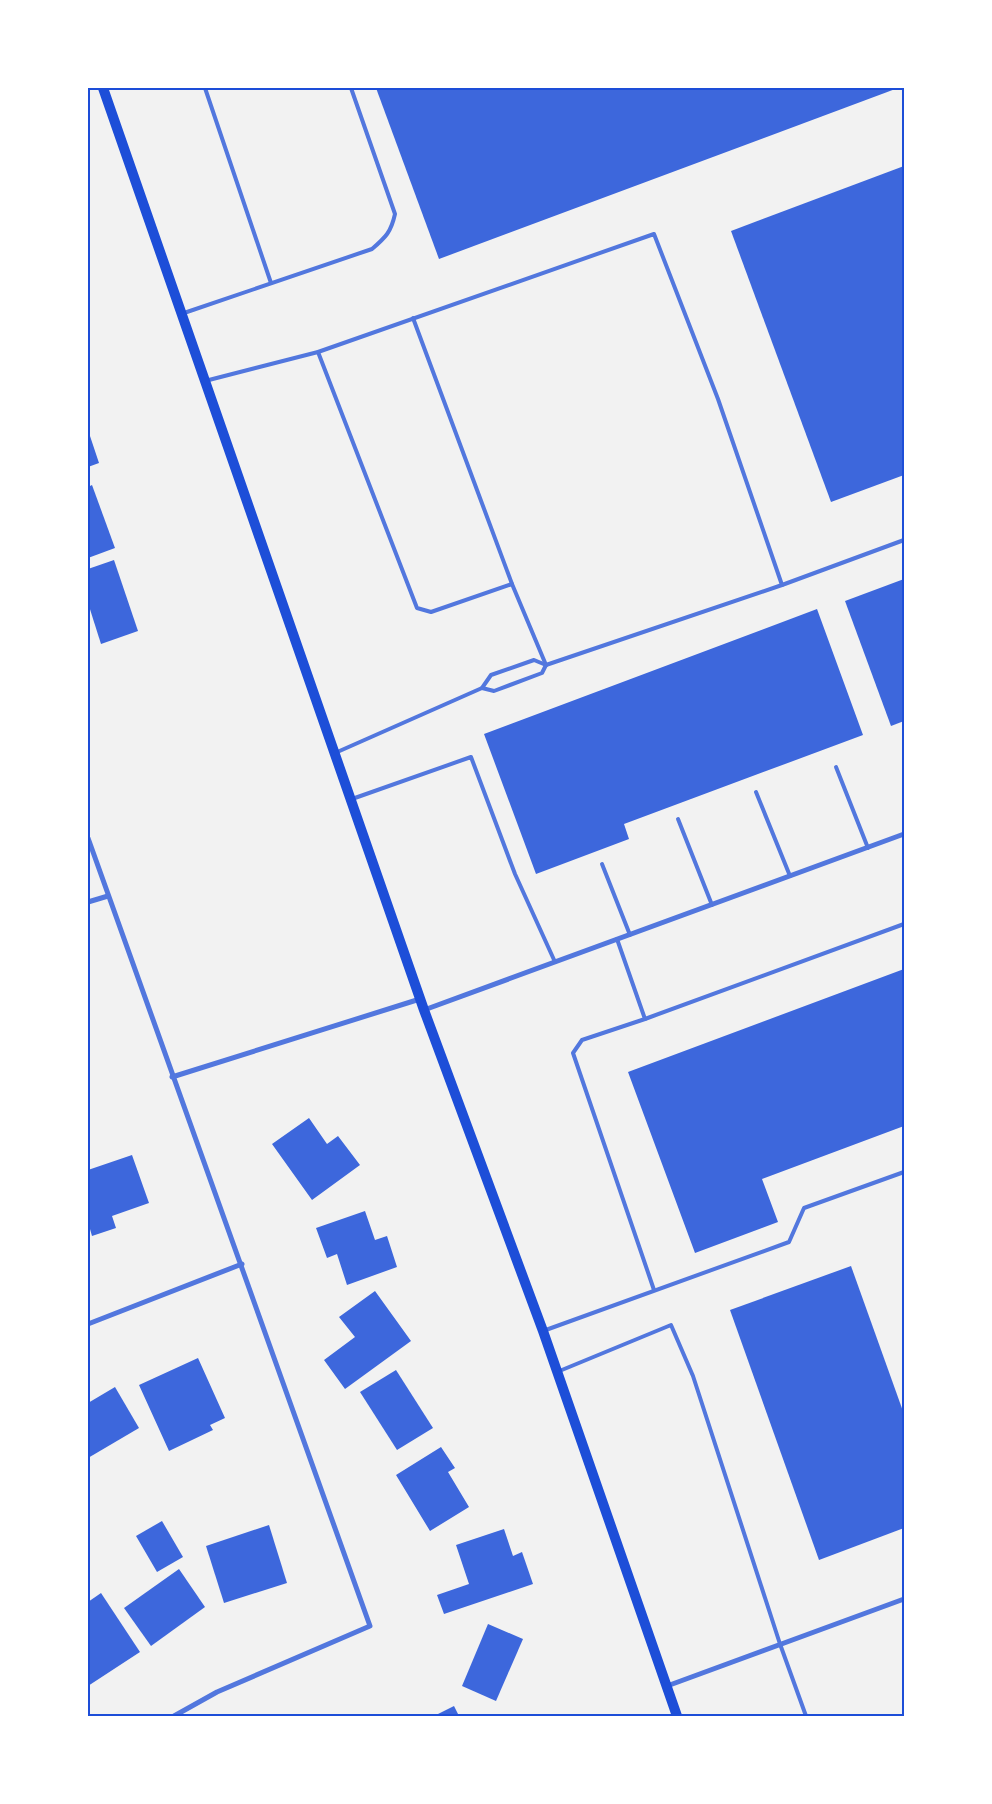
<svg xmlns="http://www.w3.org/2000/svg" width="992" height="1804" font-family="'Roboto Condensed',sans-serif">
<rect width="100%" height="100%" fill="#f2f2f2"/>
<g fill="#3d67dc">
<path d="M376,88H898L439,259Z"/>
<path d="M904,166V475L831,502L731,231Z"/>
<path d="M88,430L99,463L88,467Z"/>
<path d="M92,485L115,548L88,558V487Z"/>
<path d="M114,560L138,631L101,644L88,603V569Z"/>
<path d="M904,579V721L891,726L845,601Z"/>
<path d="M817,609L863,735L624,824L629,839L536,874L484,734Z"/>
<path d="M904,969V1126L762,1179L778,1222L695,1253L628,1072Z"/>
<path d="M309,1118L327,1144L338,1136L360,1165L312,1200L272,1144Z"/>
<path d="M132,1155L149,1203L112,1216L116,1228L92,1236L88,1222V1170Z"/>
<path d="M365,1211L375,1240L387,1236L397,1267L347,1285L337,1254L327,1258L316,1228Z"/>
<path d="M851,1266L904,1414V1528L819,1560L730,1310Z"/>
<path d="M375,1291L411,1341L345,1389L324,1360L355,1337L339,1317Z"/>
<path d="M198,1358L225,1418L210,1425L213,1430L169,1451L139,1385Z"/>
<path d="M396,1370L433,1428L397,1450L360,1392Z"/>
<path d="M115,1387L139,1428L88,1458V1403Z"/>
<path d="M441,1447L455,1468L448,1472L469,1507L430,1531L396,1475Z"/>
<path d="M162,1521L183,1557L157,1572L136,1536Z"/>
<path d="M269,1525L287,1583L224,1603L206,1546Z"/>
<path d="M504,1529L513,1556L522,1552L533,1584L444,1614L437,1595L469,1584L456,1545Z"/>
<path d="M179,1569L205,1607L151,1646L124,1608Z"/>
<path d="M101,1593L140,1652L88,1686V1602Z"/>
<path d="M488,1624L523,1639L496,1701L462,1686Z"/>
<path d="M454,1706L459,1716H434Z"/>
</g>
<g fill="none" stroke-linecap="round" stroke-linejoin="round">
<g stroke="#5277de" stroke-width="4">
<path d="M205,88L271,283"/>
<path d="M184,313L372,249C386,237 391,232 395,214L351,88"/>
<path d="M413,318L512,584"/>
<path d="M318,352L417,608L431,612L512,584L546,665"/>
<path d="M205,381L318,352L654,234L718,399L782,585L546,665L534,660L491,675L482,688L335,753"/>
<path d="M782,585L904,540"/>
<path d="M482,688L494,691L542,673L546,665"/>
<path d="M836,767L868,848"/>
<path d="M756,792L790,876"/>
<path d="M352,799L471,757L515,874L555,962"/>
<path d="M678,819L712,905"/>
<path d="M602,864L630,935"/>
<path d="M617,939L645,1019L582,1040L573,1053L654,1290"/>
<path d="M645,1019L904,924"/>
<path d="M543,1331L789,1242L804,1208L904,1172"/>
<path d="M557,1372L671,1325L693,1376L780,1644L806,1716"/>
</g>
<g stroke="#5277de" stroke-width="5">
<path d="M88,838L370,1626L217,1692L174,1716"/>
<path d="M88,902L108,896"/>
<path d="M424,1010L904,834"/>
<path d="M172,1077L420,999"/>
<path d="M88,1324L242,1264"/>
<path d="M667,1686L904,1599"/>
</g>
<path stroke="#1d4ed8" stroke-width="10" d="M103,88L424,1010L543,1331L677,1716"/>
</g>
<rect width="992" height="1804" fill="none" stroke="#ffffff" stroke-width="178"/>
<rect x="89" y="89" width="814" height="1626" fill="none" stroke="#1d4ed8" stroke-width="2"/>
</svg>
